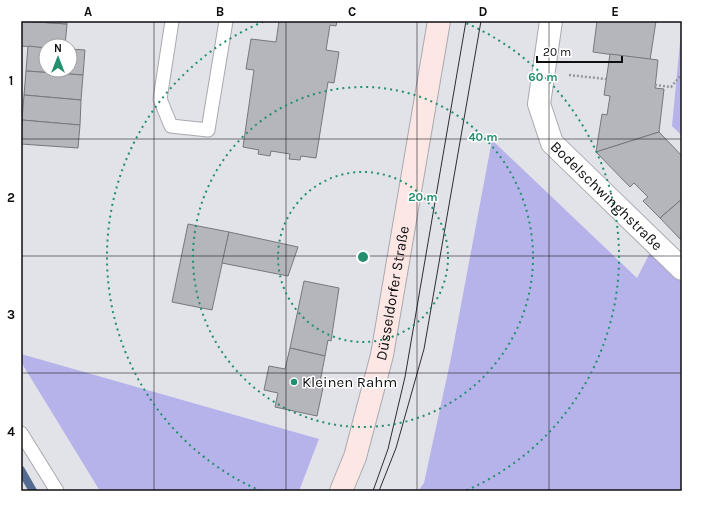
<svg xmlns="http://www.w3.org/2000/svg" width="703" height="512" font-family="Karla,sans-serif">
<rect width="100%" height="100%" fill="#e2e2e9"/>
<g fill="#b6b3eb">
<path d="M682,21V136L672,126Z"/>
<path d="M492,140L637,278L653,247L682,279V491H418L424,483L451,358Z"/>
<path d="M21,354L319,439L299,491H100L21,362Z"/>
</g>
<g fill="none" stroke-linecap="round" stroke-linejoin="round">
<path stroke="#546c91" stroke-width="8" d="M21,470L33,491"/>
</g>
<g fill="#b5b5bc" stroke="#77777e">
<path d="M21,21L67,24L65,46H46V48L21,46Z"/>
<path d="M21,21H67V24Z"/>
<path d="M279,21H337L336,26L330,25L326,50L339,52L334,83L328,82L316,158L301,156L300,160L289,159L290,154L271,151L270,156L258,154L259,150L243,147L254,70L246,69L251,39L276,42Z"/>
<path d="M597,21H656L650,60L593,52Z"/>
<path d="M28,46L46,48V70H70V49L85,50L83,75L26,71Z"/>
<path d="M610,54L658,60L655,88L664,89L659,132L596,152L602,114L607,115L610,96L604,95Z"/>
<path d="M26,71L83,75L81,100L24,95Z"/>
<path d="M24,95L81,100L80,125L22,120Z"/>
<path d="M22,120L80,125L78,148L21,144Z"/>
<path d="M659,132L682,156V199L660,218L643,201L648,197L634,183L630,187L596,152Z"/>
<path d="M682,199V241L660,218Z"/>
<path d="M188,224L229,232L212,310L172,302Z"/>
<path d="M229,232L298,247L288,276L222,263Z"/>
<path d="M304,281L339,288L331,341L328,340L325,356L290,348Z"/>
<path d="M290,348L325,356L320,382L324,383L317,416L275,407L278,393L264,390L269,366L285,369Z"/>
</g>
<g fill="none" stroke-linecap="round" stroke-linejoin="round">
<defs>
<g id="service">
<path d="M172,21L160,99L171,126L208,130L226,21"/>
<path d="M21,433L57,491"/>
</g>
<g id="minor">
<path id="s1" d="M551,21L539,104L552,143L682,269"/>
</g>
<g id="secondary">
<path id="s2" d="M341,491L355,457L382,355L439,21"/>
</g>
</defs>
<use href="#service" stroke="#a9a9b0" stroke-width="15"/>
<use href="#minor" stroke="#a9a9b0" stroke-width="24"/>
<use href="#secondary" stroke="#a9a9b0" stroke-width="24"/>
<g stroke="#96969b" stroke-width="2.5" stroke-dasharray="2 2" stroke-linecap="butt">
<path d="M569,75L606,79"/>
<path d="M655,85L671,87L682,74"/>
</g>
<use href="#service" stroke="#fff" stroke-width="13"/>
<use href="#minor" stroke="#fff" stroke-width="22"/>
<use href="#secondary" stroke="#fde7e5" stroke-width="22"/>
<g stroke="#2d2d31" stroke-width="1">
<path d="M373,491L388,449L405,377L466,21"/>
<path d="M379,491L396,448L424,349L481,21"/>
</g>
</g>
<path fill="none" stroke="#0f0f12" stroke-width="1" stroke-opacity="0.55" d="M154,21V491M286,21V491M417,21V491M549,21V491M21,139H682M21,256H682M21,373H682"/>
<g fill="none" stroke="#228f6e" stroke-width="2" stroke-dasharray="2 4">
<circle cx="363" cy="257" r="85"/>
<circle cx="363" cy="257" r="170"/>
<path d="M261 491A255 255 0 0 1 265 21M461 21A255 255 0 0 1 465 491"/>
</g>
<circle fill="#228f6e" stroke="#fff" stroke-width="1.5" cx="294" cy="382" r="4"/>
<g text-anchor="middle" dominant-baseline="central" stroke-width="3" stroke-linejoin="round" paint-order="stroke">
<g font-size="15" fill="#0f0f12" stroke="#fff">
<text stroke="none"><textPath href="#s1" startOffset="201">Bodelschwinghstraße</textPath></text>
<text stroke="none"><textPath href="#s2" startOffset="205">Düsseldorfer Straße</textPath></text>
</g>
<g font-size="15" fill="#0f0f12" stroke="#fff" text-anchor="start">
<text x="302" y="382">Kleinen Rahm</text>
</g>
</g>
<circle cx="363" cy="257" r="6" fill="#228f6e" stroke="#fff" stroke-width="2"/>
<g font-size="12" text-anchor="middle" font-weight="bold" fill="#228f6e" stroke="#fff" stroke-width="3" stroke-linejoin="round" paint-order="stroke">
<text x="543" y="81">60 m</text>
<text x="483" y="141">40 m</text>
<text x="423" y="201">20 m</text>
</g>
<rect width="703" height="512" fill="none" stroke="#ffffff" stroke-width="44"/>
<g transform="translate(58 58)"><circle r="19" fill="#ffffff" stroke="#9f9fa0"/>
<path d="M0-3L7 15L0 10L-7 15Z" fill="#228f6e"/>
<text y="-6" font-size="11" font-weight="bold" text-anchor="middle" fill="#0f0f12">N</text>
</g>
<path d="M537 56v6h85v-6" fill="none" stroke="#0f0f12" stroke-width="2"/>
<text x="543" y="56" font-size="12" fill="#0f0f12" stroke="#ffffff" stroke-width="3" paint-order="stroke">20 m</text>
<rect x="22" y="22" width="659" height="468" fill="none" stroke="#0f0f12" stroke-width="1.5"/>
<g font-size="13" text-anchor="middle" font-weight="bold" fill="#0f0f12">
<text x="88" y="16">A</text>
<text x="220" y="16">B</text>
<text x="352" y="16">C</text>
<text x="483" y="16">D</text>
<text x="615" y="16">E</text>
<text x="11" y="85">1</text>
<text x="11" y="202">2</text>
<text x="11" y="319">3</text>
<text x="11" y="436">4</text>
</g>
</svg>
